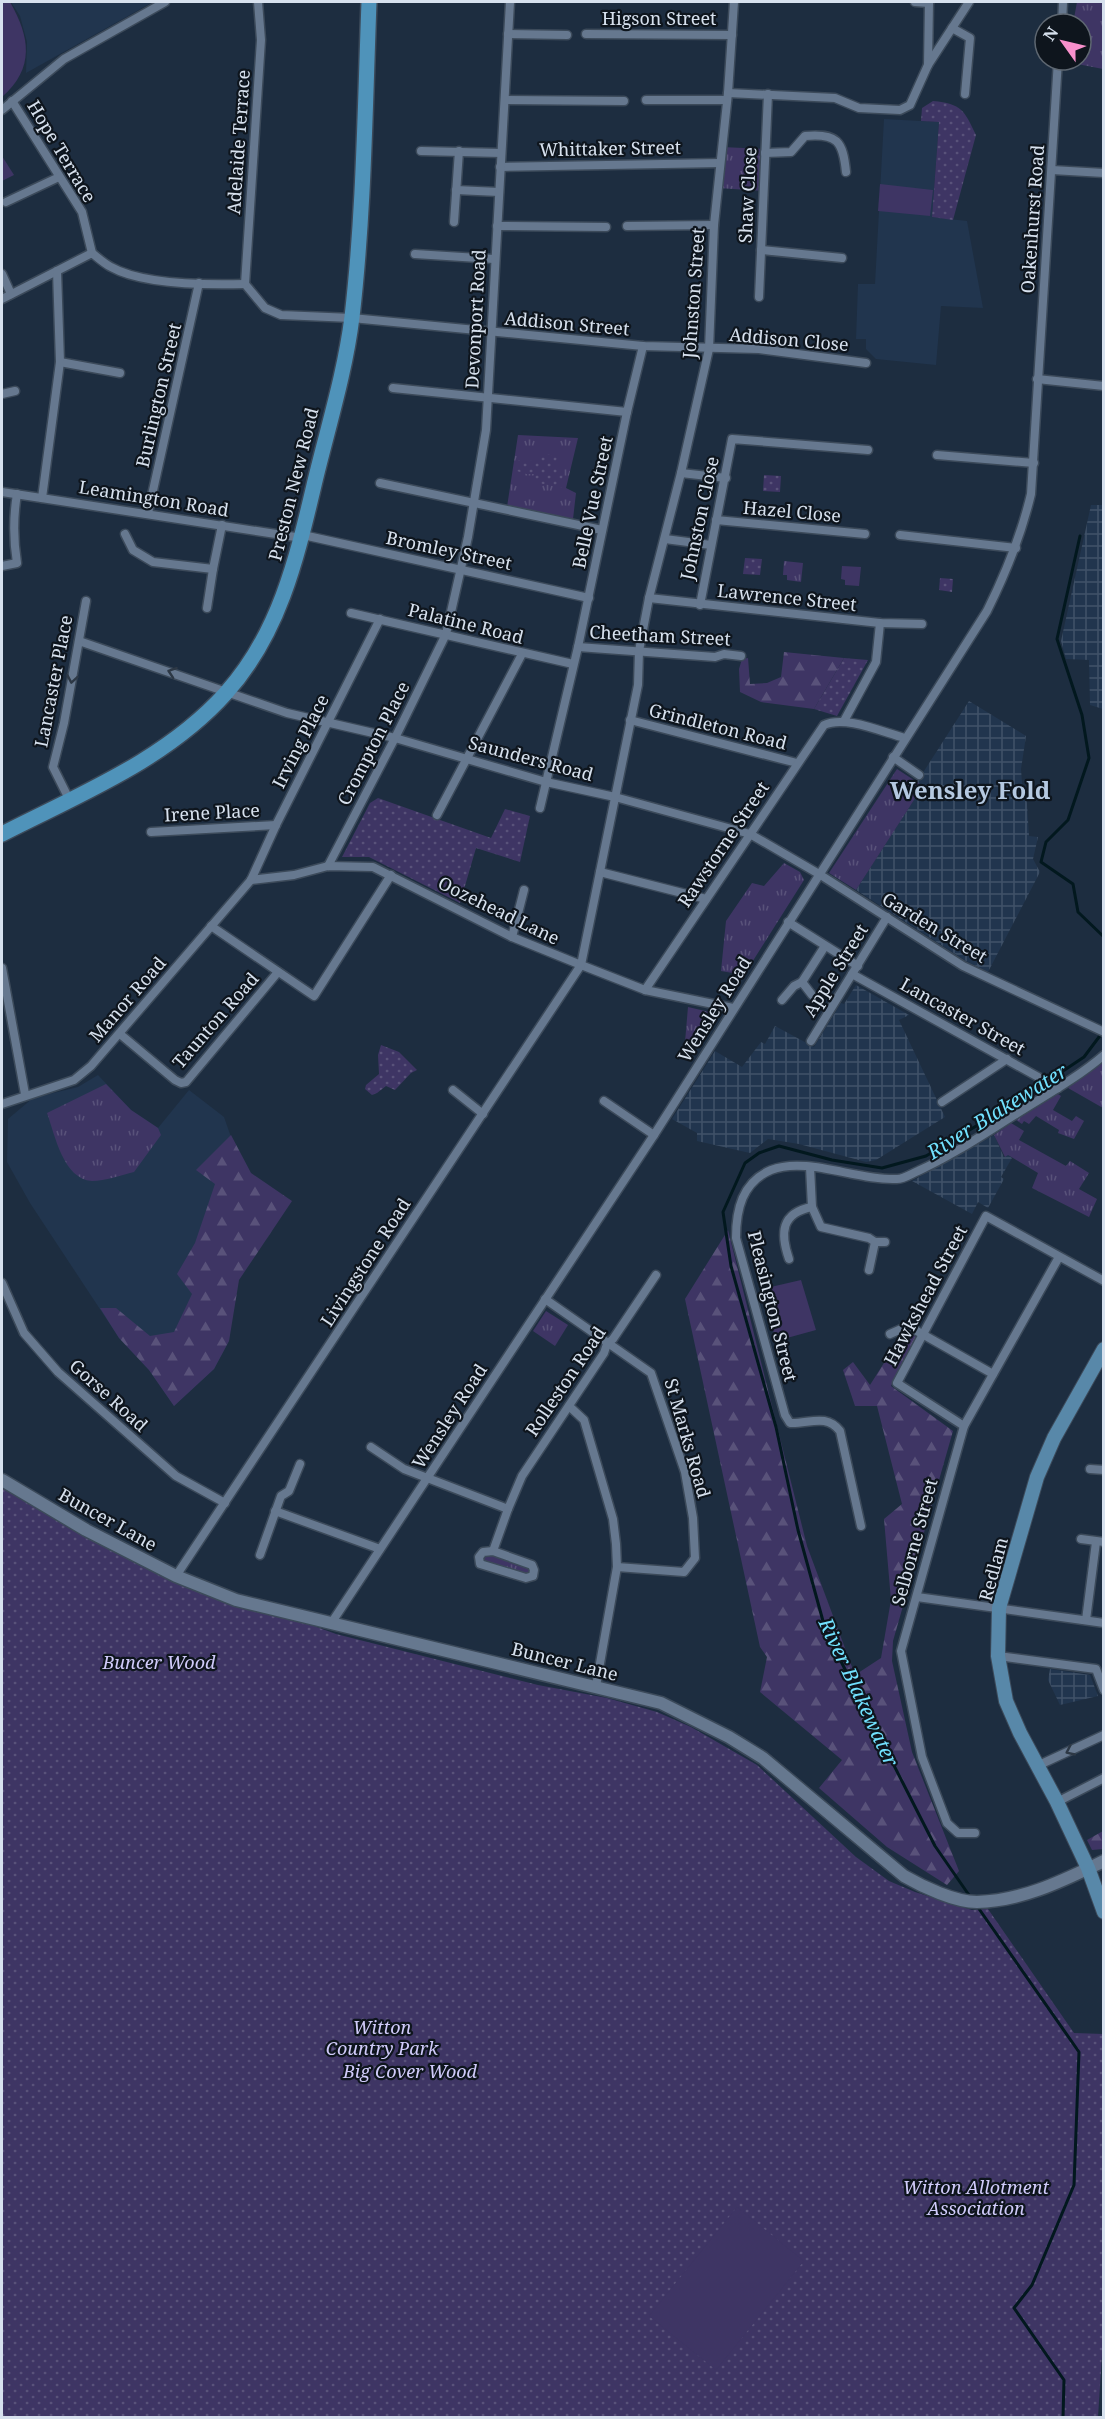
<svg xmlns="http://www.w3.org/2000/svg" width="1105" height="2419" font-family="'Noto Serif',serif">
<defs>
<pattern id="industrial-grid" width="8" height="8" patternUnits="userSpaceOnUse" patternTransform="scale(1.5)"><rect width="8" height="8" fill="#21354e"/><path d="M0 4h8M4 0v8" fill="none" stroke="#405268"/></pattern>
<pattern id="grass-tufts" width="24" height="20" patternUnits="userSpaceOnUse" patternTransform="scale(1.5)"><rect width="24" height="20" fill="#3e3564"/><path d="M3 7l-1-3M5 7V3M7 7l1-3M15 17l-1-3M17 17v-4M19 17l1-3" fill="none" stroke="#59527a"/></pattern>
<pattern id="forest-firs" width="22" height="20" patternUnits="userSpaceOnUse" patternTransform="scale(1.5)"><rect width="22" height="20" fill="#3e3564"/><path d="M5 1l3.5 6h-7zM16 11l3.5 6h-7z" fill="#59527a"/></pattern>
<pattern id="park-dots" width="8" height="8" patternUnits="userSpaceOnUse" patternTransform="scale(1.5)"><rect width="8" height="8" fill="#3e3564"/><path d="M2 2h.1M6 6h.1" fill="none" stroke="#59527a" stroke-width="1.8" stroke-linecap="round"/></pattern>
</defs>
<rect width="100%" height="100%" fill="#1d2d40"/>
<g fill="#21354e">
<path d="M11,2H153L26,73L27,42L20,16Z"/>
<path d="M884,119L939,122L932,217L967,221L983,308L941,306L936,365L876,359L866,349V339H856L858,284H875Z"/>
<path d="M98,1075L131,1110L158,1128L189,1090L224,1117L244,1174L229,1341L214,1369L174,1406L149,1370L119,1338L30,1203L7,1162L8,1119L33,1098L78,1087Z"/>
</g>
<g fill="url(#industrial-grid)">
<path d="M1091,505H1103V709L1090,705L1089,660L1066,659L1061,641Z"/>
<path d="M969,701L1026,736L1021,769L1022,783L1026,788L1029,836L1038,837L1033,859L1040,872L988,972L966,961L856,890L923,786L917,782Z"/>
<path d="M856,985L909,1015L899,1020L945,1117L876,1160L866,1162L799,1144L768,1139L750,1153L697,1141V1133L672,1119L715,1051L742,1067L761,1042L765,1044L775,1026L814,1047L841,1003L844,1004Z"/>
<path d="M994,1135L1004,1157L1008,1155L1012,1158L1001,1177L1004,1179L988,1208L978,1202L972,1214L912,1181Z"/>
<path d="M1050,1669L1090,1675L1098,1696L1060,1705L1048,1680Z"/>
</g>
<g fill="url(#grass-tufts)">
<path d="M1077,2H1103V69L1067,62V60H1081V24H1073Z"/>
<path d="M722,147L766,149L764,191L718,188Z"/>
<path d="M518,435L578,438L566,488L576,493L573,519L507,507Z"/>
<path d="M784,561L803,563L801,582L787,580V575H783Z"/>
<path d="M842,566L861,567L859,586L845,585V580L841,579Z"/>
<path d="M897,769L923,786L856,890L829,873Z"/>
<path d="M784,863L800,872L804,880L744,975L721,971L726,921L752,883L764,886Z"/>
<path d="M688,1007L718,1014L700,1044L685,1042Z"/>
<path d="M1103,1060V1108L1068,1088Z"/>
<path d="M106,1084L131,1110L158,1128L161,1135L134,1172C121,1175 105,1181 92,1181C63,1179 55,1135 47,1113Z"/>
<path d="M1058,1094L1061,1096L1053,1110L1072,1121L1076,1116L1084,1121L1074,1139L1058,1133L1059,1130L1036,1116L1029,1124L1024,1121L1022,1124L1016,1120Z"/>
<path d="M1011,1123L1024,1131L1019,1140L1066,1166L1070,1161L1089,1173L1079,1189L1097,1199L1089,1217L1032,1188L1038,1173L1008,1155L1005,1157L994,1135Z"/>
<path d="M546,1311L568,1325L555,1346L533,1331Z"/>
<path d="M487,1554L526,1565L530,1571L527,1574L482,1564L481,1558Z"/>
</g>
<g fill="url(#forest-firs)">
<path d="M784,652L844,658L814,709L761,702L740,692L739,669L742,659L748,658L750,684L767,683L781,677Z"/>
<path d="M231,1135L251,1173L292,1201L239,1280L229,1341L214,1369L174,1406L149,1370L119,1338L100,1308H116L150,1336L174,1332L192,1294L177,1274L195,1243L215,1184L196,1170Z"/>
<path d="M728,1230L807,1546L855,1675L881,1658L891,1600L884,1519L902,1504L877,1406H855L843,1370L853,1362L870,1385L903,1333L916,1336L891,1386L953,1431L893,1641L892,1661L912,1752L959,1871L947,1885L887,1847L819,1788L842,1760L760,1692L767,1657L760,1647L685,1299Z"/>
<path d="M1103,1831V1849L1092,1850L1087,1840Z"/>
</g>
<g fill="url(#park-dots)">
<path d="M933,101C962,104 964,110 976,135L953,220L932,217L939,122L921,121L922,108Z"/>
<path d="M544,453L554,456L558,454L555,466L564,468L562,481L564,488L533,482L535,474H526L517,471L518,460L536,461Z"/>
<path d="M764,475L781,476L780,492L763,491Z"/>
<path d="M745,558L762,559L760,575L743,574Z"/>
<path d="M940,578L953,579L952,592L939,590Z"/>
<path d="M844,658L868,660L837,716L814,709Z"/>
<path d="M378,798L491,838L505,809L530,816L520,862L476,848L460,903L369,857H342L370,803Z"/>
<path d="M381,1045L399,1052L417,1070L411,1073L395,1090L386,1086L377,1093L372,1095L365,1089L366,1085L379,1074L378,1055Z"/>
<path d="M6,1482L176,1576L336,1634L538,1685L607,1698L657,1712L691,1727L757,1765L856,1857L889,1881L915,1892L972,1910L988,1909L1074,2033L1103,2034L1104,2324L1098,2417L2,2418V1492Z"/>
</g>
<g fill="#3e3564">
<path d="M2,2H10C30,37 35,68 2,97Z"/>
<path d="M2,156L14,175L2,181Z"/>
<path d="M880,184L933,190L930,216L878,211Z"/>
<path d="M801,1280L816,1330L776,1341L762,1289Z"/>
<path d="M737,2207L804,2261L716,2370L649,2316Z"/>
</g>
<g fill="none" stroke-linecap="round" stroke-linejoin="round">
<g stroke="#02181e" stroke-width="3">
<path d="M1080,536L1057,639L1082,715L1089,758L1068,820L1046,842L1041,862L1073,884L1078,912L1104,937"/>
<path d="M971,1898L935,1846L826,1632L798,1530L776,1427L731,1266L723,1212L745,1163L759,1153L779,1146L832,1160L882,1168L926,1156L1018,1101L1084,1057L1102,1033"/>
<path d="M977,1906L1079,2052L1074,2185L1032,2285L1014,2308L1064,2380L1063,2418"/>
</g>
<defs>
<g id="street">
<path d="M258,2L261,40L245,284L265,308L281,315L352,318L643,346L759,349L866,363"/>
<path d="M915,2L929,3"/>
<path d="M1062,24L1063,2"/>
<path d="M952,28L970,38L965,94"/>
<path d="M508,34L567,35"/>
<path d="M586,34L732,35"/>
<path d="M928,65L929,2"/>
<path d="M728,93L835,98L859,108L900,110L910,105L928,65L969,2"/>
<path d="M505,100L624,101"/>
<path d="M646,100H727"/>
<path d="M12,101L82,212L92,253"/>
<path d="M2,110L64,59L165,2"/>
<path d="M421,151L501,153"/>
<path d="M765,153L791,152L805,136C837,133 843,141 846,172"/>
<path d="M500,167L720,163"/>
<path d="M1052,170L1104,173"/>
<path d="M456,190L499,192"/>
<path d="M6,202L59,177"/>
<path d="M454,222L459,151"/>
<path d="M497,226L606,227"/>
<path d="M627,226L714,225"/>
<path d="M761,250L842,258"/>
<path d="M415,254L494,259"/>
<path d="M2,274L11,294"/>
<path d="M759,297L768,94"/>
<path d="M2,299L92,253C98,258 105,264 111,267C143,285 209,285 245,284"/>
<path d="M60,362L120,373"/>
<path d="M1037,379L1104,386"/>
<path d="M393,388L627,412"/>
<path d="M2,394L15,391"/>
<path d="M937,455L1034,463"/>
<path d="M681,473L726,478"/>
<path d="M380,483L602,530"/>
<path d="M2,492L302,538"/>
<path d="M42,498L60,362L57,271"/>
<path d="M148,513L199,283"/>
<path d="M716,520L865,534"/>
<path d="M125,534L133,550L153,562L213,569L222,525"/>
<path d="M303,535L589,598"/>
<path d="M900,535L1016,548"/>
<path d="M665,539L711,545"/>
<path d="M2,566L17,563C13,538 13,518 17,494"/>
<path d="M649,598L880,623L922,624"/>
<path d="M700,605L732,439L868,450"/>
<path d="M207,608L213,569"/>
<path d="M351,613L573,664"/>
<path d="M79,641L287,713L395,738L546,782L615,797L750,834L819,874L963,966L1104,1032"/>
<path d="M578,647L715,657L724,654L741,656"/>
<path d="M630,720L797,763"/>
<path d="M844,721L876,662L880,623"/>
<path d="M893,757L919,775"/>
<path d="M69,799L53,767L64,723L86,601"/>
<path d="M540,808L578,647L627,412L643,346"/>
<path d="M437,815L522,654"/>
<path d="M151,832L276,825"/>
<path d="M328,866L395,738L446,634L468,537L486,430L510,2"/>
<path d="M600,872L706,899"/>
<path d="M251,880L294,875L328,866L373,867L512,937L581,965L645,990L733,1008"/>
<path d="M788,922L858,966"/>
<path d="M211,926L314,996L391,875"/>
<path d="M512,937L524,890"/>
<path d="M2,968L25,1094"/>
<path d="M852,974L1058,1088"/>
<path d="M802,982L812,995"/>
<path d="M645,990L824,725C845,715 882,732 905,738"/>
<path d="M782,1000L794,986L802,982L825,946"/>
<path d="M120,1034L175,1080L181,1083L186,1082L278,972"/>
<path d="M811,1041L887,917"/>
<path d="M453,1090L483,1114"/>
<path d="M604,1101L654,1135"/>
<path d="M942,1102L1007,1059"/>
<path d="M2,1104L74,1080L91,1066L251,880L276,825L380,619"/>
<path d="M810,1167L812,1207L821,1227L869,1238L875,1242L869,1270"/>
<path d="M875,1242H885"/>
<path d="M789,1259C780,1233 781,1213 812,1207"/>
<path d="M2,1283L24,1333L58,1372L176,1476L225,1503"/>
<path d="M545,1299L651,1373L685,1472L693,1518L695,1558L684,1572L617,1567"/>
<path d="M890,1334L908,1326L993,1374"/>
<path d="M569,1406L584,1420L613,1519L616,1544L617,1567L596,1686"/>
<path d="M964,1426L897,1383L986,1216L1104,1281"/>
<path d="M371,1447L404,1469L508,1509"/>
<path d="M1090,1469L1104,1470"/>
<path d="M275,1511L380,1549"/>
<path d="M861,1526L840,1431C826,1413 809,1424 790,1423L785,1415L736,1238C736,1210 742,1182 771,1170C807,1156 857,1181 897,1179C904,1179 911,1174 918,1171C953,1155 984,1134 1016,1114C1046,1095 1077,1078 1104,1055"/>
<path d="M1081,1539L1104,1542"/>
<path d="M493,1551L508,1509L522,1476L604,1353L607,1344L613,1339L656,1275"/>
<path d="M493,1551L532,1565L534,1570L533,1576L526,1578L480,1564L479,1557L483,1552Z"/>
<path d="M260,1555L281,1496L289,1491L300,1464"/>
<path d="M176,1576L581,965L638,685L639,651L649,598L681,473L709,349L714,225L728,93L734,2"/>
<path d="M917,1597L1104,1623"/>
<path d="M1086,1620L1096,1542"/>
<path d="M332,1622L654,1135L987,611C1006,573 1021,536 1031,494L1058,60"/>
<path d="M998,1656L1096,1669L1104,1690"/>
<path d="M1037,1766L1104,1735"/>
<path d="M1057,1802L1104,1778"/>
<path d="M975,1833H958L947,1823L922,1757L901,1651L964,1426L1059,1257"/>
</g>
<path id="secondary" d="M2,1480L86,1530L176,1576L236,1600L661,1703L729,1737L763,1758L904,1876C923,1887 955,1902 977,1902C1023,1901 1064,1880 1104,1861"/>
<path id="primary" d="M1104,1349L1054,1438L1037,1477L999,1608L998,1656L1006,1701L1020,1733L1057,1802L1088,1868L1104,1912"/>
<path id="highway" d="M2,834C80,794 166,760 226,693C280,633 297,557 315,481C328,427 345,373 352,317C364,213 365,107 369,2"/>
</defs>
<use href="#street" stroke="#3c4a5a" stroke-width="11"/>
<use href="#secondary" stroke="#3c4a5a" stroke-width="15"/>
<use href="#primary" stroke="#3c4a5a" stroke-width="16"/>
<use href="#highway" stroke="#3c4a5a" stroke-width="18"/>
<use href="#street" stroke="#66788f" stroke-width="8"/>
<use href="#secondary" stroke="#66788f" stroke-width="12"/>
<use href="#primary" stroke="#5888a9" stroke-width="14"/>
<use href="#highway" stroke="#4f93ba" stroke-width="15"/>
</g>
<defs><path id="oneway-chevron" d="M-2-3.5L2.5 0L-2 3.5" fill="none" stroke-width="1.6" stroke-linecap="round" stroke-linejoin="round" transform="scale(1.5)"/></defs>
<g stroke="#2d3845">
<use href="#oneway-chevron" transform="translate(172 672) rotate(-161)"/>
<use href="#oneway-chevron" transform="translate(72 679) rotate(100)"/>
<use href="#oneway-chevron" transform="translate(1070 1751) rotate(155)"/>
</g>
<g text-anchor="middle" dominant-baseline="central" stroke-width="4.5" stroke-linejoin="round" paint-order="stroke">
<g font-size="18" fill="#d7e1ee" stroke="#0e151d">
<text x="659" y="18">Higson Street</text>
<text transform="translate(238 142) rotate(-86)">Adelaide Terrace</text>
<text transform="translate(610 148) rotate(-1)">Whittaker Street</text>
<text transform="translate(62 151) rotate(59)">Hope Terrace</text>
<text transform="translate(747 195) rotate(-87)">Shaw Close</text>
<text transform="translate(1032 219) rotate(-86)">Oakenhurst Road</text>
<text transform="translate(693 293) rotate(-86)">Johnston Street</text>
<text transform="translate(475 319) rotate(-87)">Devonport Road</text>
<text transform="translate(567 323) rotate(5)">Addison Street</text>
<text transform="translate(789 339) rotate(5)">Addison Close</text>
<text transform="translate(158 395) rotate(-77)">Burlington Street</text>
<text transform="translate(293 484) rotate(-76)">Preston New Road</text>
<text transform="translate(154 498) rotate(9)">Leamington Road</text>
<text transform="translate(592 502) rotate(-78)">Belle Vue Street</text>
<text transform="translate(792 511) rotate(5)">Hazel Close</text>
<text transform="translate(699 518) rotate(-78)">Johnston Close</text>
<text transform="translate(449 550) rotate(12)">Bromley Street</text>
<text transform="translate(787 597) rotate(6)">Lawrence Street</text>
<text transform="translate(466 623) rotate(14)">Palatine Road</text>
<text transform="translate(660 635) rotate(3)">Cheetham Street</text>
<text transform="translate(53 681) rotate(-79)">Lancaster Place</text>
<text transform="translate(718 726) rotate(14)">Grindleton Road</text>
<text transform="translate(300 741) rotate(-63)">Irving Place</text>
<text transform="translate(373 743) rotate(-63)">Crompton Place</text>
<text transform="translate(531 758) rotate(15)">Saunders Road</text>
<text transform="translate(212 812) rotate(-3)">Irene Place</text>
<text transform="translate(723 844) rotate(-56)">Rawstorne Street</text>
<text transform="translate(499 910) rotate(26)">Oozehead Lane</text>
<text transform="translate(935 927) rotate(31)">Garden Street</text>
<text transform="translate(835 970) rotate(-58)">Apple Street</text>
<text transform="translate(127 999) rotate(-49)">Manor Road</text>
<text transform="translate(714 1009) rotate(-58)">Wensley Road</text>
<text transform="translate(963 1016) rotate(29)">Lancaster Street</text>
<text transform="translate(215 1020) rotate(-49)">Taunton Road</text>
<text transform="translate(365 1262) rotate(-57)">Livingstone Road</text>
<text transform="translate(925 1295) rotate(-62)">Hawkshead Street</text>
<text transform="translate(773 1306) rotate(76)">Pleasington Street</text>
<text transform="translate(565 1381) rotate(-56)">Rolleston Road</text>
<text transform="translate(109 1395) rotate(42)">Gorse Road</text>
<text transform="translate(449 1416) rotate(-57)">Wensley Road</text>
<text transform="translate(688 1438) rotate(74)">St Marks Road</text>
<text transform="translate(108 1519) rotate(29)">Buncer Lane</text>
<text transform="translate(914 1542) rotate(-75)">Selborne Street</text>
<text transform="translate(993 1569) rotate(-75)">Redlam</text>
<text transform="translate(565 1661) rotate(14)">Buncer Lane</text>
</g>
<g font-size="18" font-style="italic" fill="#d0cbfa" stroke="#0e151d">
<text x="159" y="1662">Buncer Wood</text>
<text x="382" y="2027">Witton<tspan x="382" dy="21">Country Park</tspan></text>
<text x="410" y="2071">Big Cover Wood</text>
<text x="976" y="2187">Witton Allotment<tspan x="976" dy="21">Association</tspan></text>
</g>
<g font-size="20" font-style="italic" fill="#71e1fe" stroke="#0e151d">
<text transform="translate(997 1111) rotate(-32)">River Blakewater</text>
<text transform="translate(859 1692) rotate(65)">River Blakewater</text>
</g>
<g font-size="24" font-weight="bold" fill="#b5c9e1" stroke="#0e151d">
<text x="970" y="789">Wensley Fold</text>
</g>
</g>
<rect width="1105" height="2419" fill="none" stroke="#d7e1ee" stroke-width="6"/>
<g transform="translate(1063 42) rotate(304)"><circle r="28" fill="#0e151d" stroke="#5e6771" stroke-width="1.5"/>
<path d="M0-4.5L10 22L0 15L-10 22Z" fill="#f890cc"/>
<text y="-9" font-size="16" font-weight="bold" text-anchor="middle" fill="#d7e1ee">N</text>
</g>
</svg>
